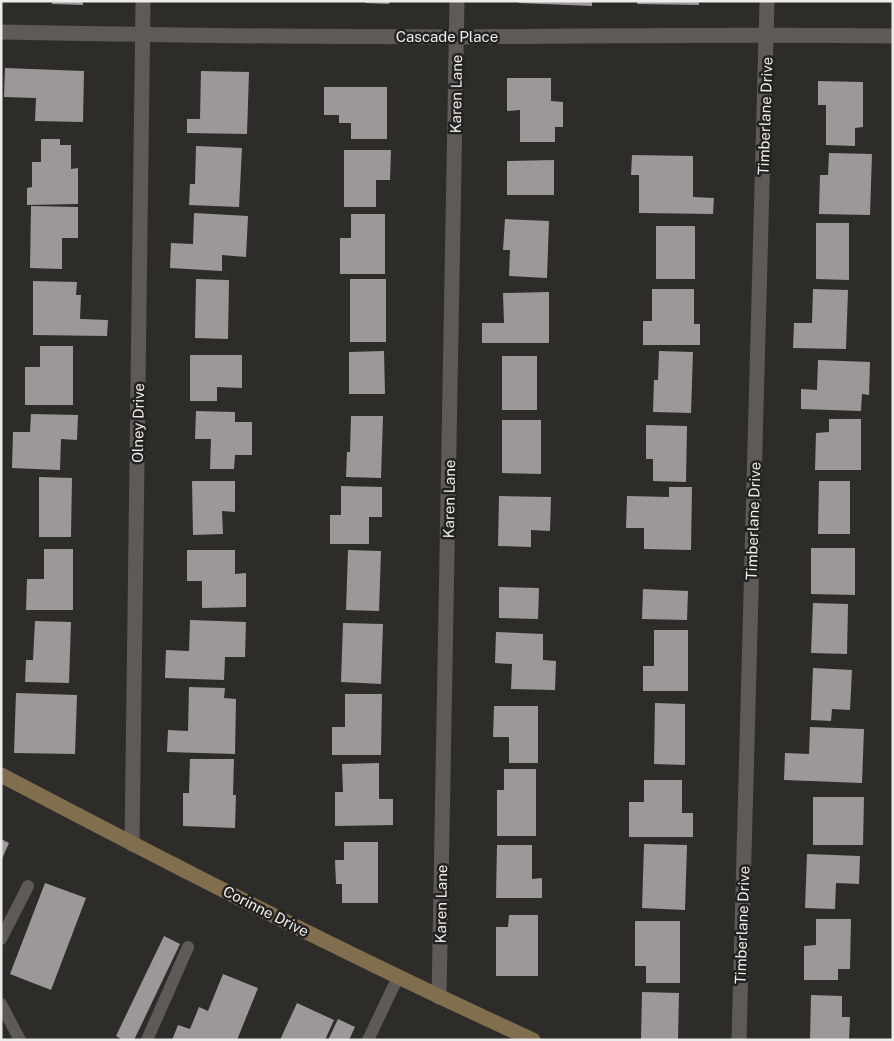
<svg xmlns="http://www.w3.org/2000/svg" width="894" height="1041" font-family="'Public Sans',sans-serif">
<rect width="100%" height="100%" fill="#2e2c29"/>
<g fill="#9c989a">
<path d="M52,1H83V5L52,4Z"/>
<path d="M365,1H390L389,4L365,3Z"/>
<path d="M519,1H592V6L519,3Z"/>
<path d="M637,1H699V5L637,4Z"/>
<path d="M5,68L84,71L83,122L35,121L36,98L4,97Z"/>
<path d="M201,71L249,72L247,134L187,133V119H200Z"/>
<path d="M507,78H551V101L563,102V127H555V142H520V110L507,111Z"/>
<path d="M818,81L863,82V127L855,128V146L826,145V105H818Z"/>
<path d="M324,87H387V139H351V123H339V115H324Z"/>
<path d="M41,139H60V145H71V169L78,168V204L27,205V188L32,187V162H41Z"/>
<path d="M196,146L242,148L239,207L189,205L190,184H195Z"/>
<path d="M344,150H391L390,180H376V207H344Z"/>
<path d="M829,153L872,154L870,215L819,214L820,175H828Z"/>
<path d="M632,155L693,156V197L714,198L713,214L639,213V175H631Z"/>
<path d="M554,160V195H507V161Z"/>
<path d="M31,206L78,207V238H62V269L30,268Z"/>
<path d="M194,213L248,216L246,257L222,255V271L170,268L171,243L193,244Z"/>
<path d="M351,214H385V274H340V238H351Z"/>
<path d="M505,219L549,221L547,278L509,276L510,250H503Z"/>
<path d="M816,223H849V280L816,279Z"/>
<rect x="656" y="226" width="39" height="53"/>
<path d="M196,279L229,280L228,339L195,338Z"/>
<rect x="350" y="279" width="36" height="63"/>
<path d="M33,281L77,282L76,295H81L80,319L108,320L107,336L33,335Z"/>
<path d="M652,289H694V324H700V345H643V321H652Z"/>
<path d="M813,289L848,290L846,349L793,348L794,323H812Z"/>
<path d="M549,292V343H482V323H504L503,293Z"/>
<path d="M40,346H73V405H25V367H40Z"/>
<path d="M384,351L385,394H349V352Z"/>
<path d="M659,351L693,352L691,413L653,412L654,380H658Z"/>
<path d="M190,355H242V388L217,387V401H190Z"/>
<rect x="502" y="356" width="35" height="54"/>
<path d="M818,360L870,362L869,395L862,394L861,411L801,409V389L817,390Z"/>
<path d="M196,411L235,412V422H252V455H235L234,469H210L211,439H195Z"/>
<path d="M31,414L78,415L77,440L61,439L60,470L12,468L13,432H30Z"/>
<path d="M351,416H383L381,478L346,477L347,452H350Z"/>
<path d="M829,419H861V470H815L816,433L829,432Z"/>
<path d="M502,420H541V474L502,473Z"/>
<path d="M646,425L687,426L686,482L653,481V459H646Z"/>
<path d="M39,477L72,478L71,537H39Z"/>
<path d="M192,481H235V512L222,511L223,534L193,535Z"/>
<path d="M819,481H850V534H818Z"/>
<path d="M341,486L382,487V517H369V544H330V515H341Z"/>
<path d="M669,487H692L691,550L644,549V528H626L627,496L669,497Z"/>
<path d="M499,496L551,497L550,531L531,530V547L498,546Z"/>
<path d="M811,548H855V595L811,594Z"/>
<path d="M44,549H73V610H26L27,579H44Z"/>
<path d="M187,550H235V574L246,573V607L202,608V581H187Z"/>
<path d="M348,550L381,551L379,611L346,610Z"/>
<path d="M499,587L539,588L538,619L499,618Z"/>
<path d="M643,589L688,591L687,620L642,619Z"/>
<path d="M813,603L848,604L847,654L811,653Z"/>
<path d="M190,620L246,622L245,657H225L224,680L165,678L166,650L189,651Z"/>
<path d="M35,621L71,622L69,683L25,682L26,660H33Z"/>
<path d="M343,623L383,624L381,684L341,682Z"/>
<path d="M654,630H688V691H643V666H654Z"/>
<path d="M496,632L543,634V660L556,661L555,690L511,689L512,664L495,663Z"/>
<path d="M813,668L852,670L850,710L832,709L831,721L811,720Z"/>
<path d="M189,687L225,688L224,698L236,699L235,754L167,752L168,730L188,731Z"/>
<path d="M16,693L77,695L75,754L14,753Z"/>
<path d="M345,694H382L381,755H332V727H345Z"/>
<path d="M655,703L685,704V765L654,764Z"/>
<path d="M494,706H538V763H509V737H493Z"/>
<path d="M810,727L864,729L862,783L784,780L785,753L809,754Z"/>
<path d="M190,759H234L233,795H236L235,828L183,826V793H189Z"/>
<path d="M379,763V799H393V825L335,826V792H343L342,764Z"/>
<path d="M504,769H536V836H497V790H504Z"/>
<path d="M644,780H682V813H693V837H629V802H644Z"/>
<path d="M813,797H864L863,845H813Z"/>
<path d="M1,839L9,843L1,861Z"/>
<path d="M344,842H378V903H342V884H336L335,860H344Z"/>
<path d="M644,844L687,845L685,910L642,908Z"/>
<path d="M497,845H532V879L542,878V898H496Z"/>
<path d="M807,854L860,856L859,884L836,883L835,909L805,908Z"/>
<path d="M45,883L86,898L51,990L10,974Z"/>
<path d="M509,915H538V976H496V927H508Z"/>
<path d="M816,919H851L850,969H838V980H804V946L816,945Z"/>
<path d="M635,921H680V983H646V966H635Z"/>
<path d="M164,936L180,944L134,1040H123L116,1036Z"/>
<path d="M223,974L258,988L237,1040H172L178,1025L190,1029L199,1007L208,1011Z"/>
<path d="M642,992L679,993L678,1040H641Z"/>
<path d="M811,995L842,996V1017H850L849,1040H810Z"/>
<path d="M297,1003L334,1020L325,1040H280Z"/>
<path d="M338,1019L355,1027L349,1040H328Z"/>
</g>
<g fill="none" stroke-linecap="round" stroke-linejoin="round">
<g stroke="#5d5a57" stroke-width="12">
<path d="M1,939L28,886"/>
<path d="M1,1004L20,1040"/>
<path d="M147,1040L188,947"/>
<path d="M368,1040L398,977"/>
</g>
<g stroke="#5d5a57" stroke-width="15">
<path d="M1,32C154,35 306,37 458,37C603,36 748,34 893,36"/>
<path d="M132,844L143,1"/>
<path d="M439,997L457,1"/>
<path d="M739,1040L767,1"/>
</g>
<path stroke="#806e4e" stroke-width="15" d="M1,775C176,867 353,958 533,1040"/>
</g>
<g text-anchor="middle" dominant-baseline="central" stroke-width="5" stroke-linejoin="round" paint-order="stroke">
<g font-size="15" fill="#eeeceb" stroke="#242220">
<text x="447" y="36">Cascade Place</text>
<text transform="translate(456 94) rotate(-89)">Karen Lane</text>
<text transform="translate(765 116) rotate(-88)">Timberlane Drive</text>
<text transform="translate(138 423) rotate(-89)">Olney Drive</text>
<text transform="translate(449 499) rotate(-89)">Karen Lane</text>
<text transform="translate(753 521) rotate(-88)">Timberlane Drive</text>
<text transform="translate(441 904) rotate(-89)">Karen Lane</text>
<text transform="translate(266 911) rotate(27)">Corinne Drive</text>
<text transform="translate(742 925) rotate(-88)">Timberlane Drive</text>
</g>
</g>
<rect width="894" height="1041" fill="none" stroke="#eeeceb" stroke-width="5"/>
</svg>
